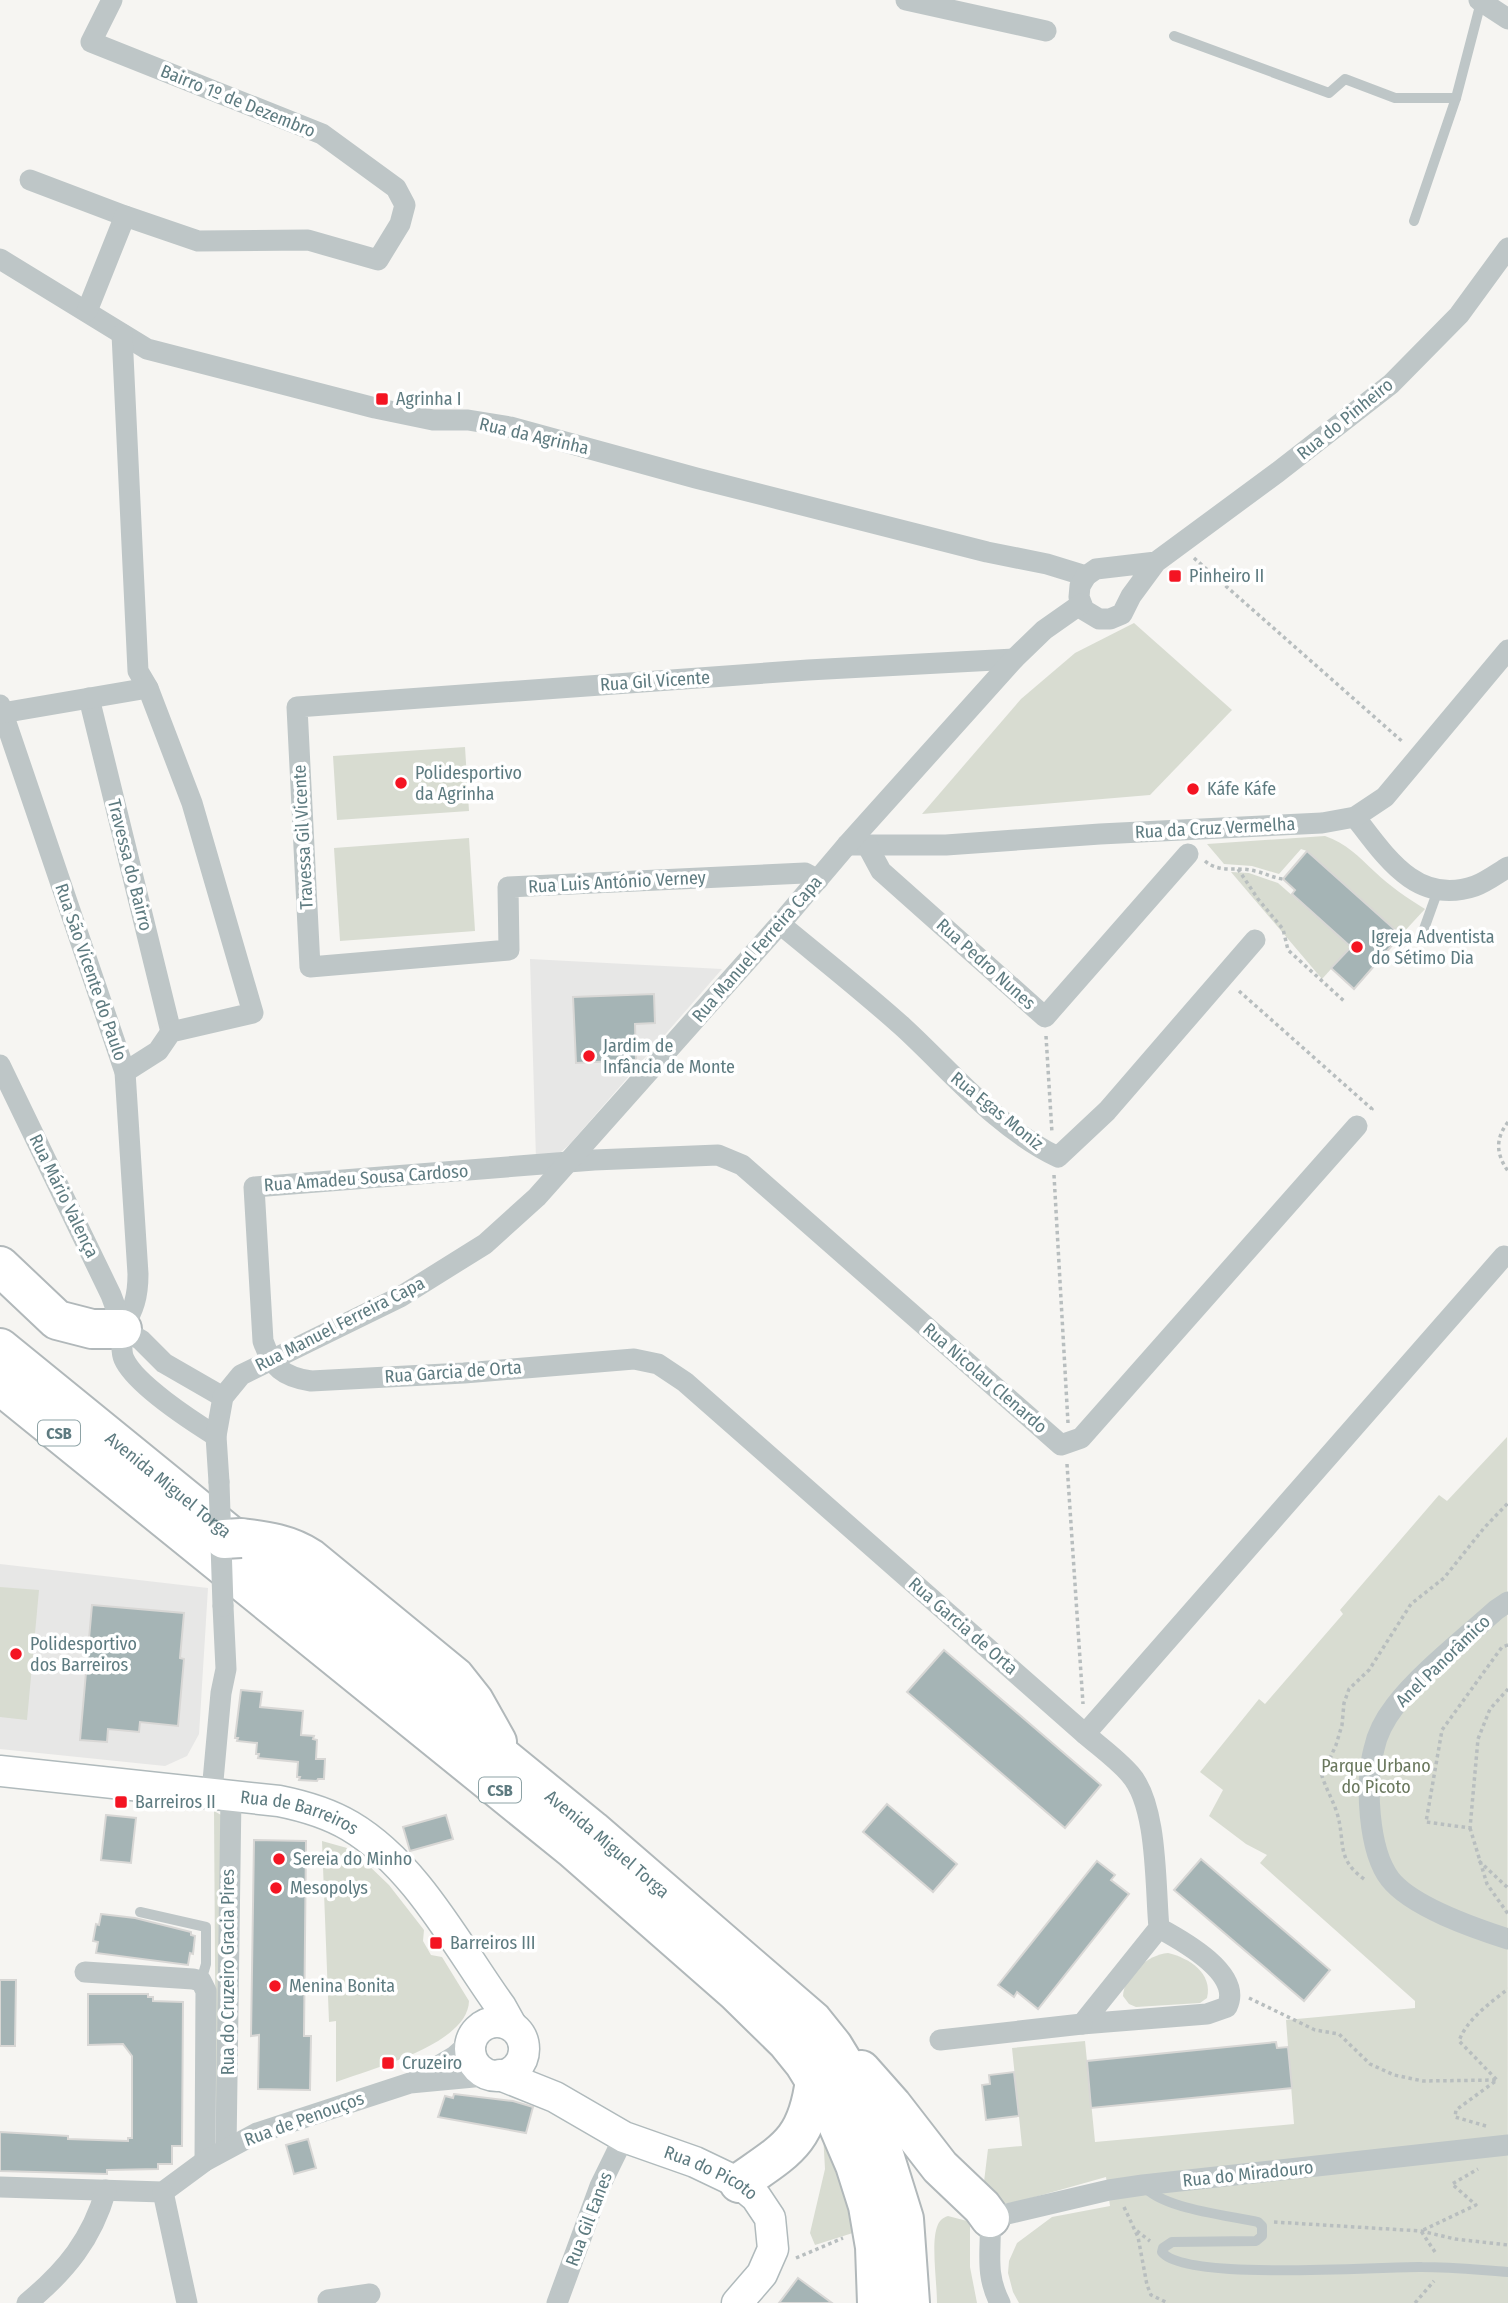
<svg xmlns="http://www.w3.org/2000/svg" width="1508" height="2303" font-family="'Fira Sans Condensed',sans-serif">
<rect width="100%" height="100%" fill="#f6f5f2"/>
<g fill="#e7e7e6">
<path d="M530,959L722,969L570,1144L561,1152L536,1159Z"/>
<path d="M0,1564L208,1588L199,1734L187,1756L165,1766L0,1749Z"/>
</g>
<g fill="#d8dcd1">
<path d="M1134,623L1232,710L1150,795L922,814L1021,699L1075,653Z"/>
<path d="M465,747L469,811L337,820L333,756Z"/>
<path d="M1325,836C1346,843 1359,857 1375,872C1390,886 1407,898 1425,909L1401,935L1307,851L1301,849L1279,874L1252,866L1224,864L1207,844Z"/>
<path d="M469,838L475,931L340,941L334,848Z"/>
<path d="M1231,872L1249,873L1278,883L1351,947L1322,979Z"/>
<path d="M1507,1437L1508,2303H1019L1013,2292L1008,2273L1009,2261L1017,2243L1052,2217L1110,2206L1106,2177L1017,2202L1000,2204L983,2190L988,2149L1022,2146L1012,2048L1085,2041L1095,2142L1294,2124L1286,2020L1415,2008V2001L1260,1863L1267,1855L1246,1844L1209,1816L1223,1790L1200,1772L1259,1699L1265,1704L1343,1614L1340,1610L1439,1495L1447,1501Z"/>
<path d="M0,1587L39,1590L27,1720L0,1717Z"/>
<path d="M214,1811L221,1815L218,2111H216Z"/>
<path d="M322,1841L347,1848L365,1862L389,1885L424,1930L423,1941L431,1955L442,1957L469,2001C468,2045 370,2069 336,2082V2021L329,2022Z"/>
<path d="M1168,1953C1189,1958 1213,1973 1207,1998L1200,2003L1136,2007L1129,2004L1123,1996C1124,1975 1147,1955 1168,1953Z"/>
<path d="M823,2133L859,2231L815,2245L810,2233L825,2169Z"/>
<path d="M948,2216L967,2221L970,2226V2267L977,2303H937C937,2283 931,2244 937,2227C939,2221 942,2218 948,2216Z"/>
</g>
<g fill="#a5b4b5" stroke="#d8d7d5" stroke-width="2">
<path d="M1307,851L1401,935L1354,989L1331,968L1351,947L1292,894L1295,890L1283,879Z"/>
<path d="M654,994L655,1023L635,1024L636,1060L576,1063L573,997Z"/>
<path d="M92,1605L184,1613L180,1658L184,1659L178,1726L140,1722L139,1732L108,1729L107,1742L80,1740Z"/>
<path d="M944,1650L1101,1785L1065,1828L907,1692Z"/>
<path d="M241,1690L262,1692L260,1707L303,1711L301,1735L314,1736L313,1739L317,1740L316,1759H325L324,1779H318L317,1781L299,1780L300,1777H297L298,1762L258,1758L259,1754H256L257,1743L237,1741L238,1738H235Z"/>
<path d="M887,1804L957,1864L933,1892L863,1832Z"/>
<path d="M106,1815L136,1818L131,1863L101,1860Z"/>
<path d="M446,1815L453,1839L410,1851L403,1827Z"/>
<path d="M254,1840L306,1841L304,2036H311L310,2090L258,2089L259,2035L251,2036Z"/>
<path d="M1201,1859L1330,1970L1304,2001L1174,1890Z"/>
<path d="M1097,1861L1115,1875L1111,1880L1129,1894L1038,2009L1017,1992L1014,1997L998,1985Z"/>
<path d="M101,1914L135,1918L191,1932V1935L195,1936L193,1954L190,1953L188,1965L96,1953L98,1942L93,1941L96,1924L99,1925Z"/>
<path d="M0,1980H16L15,2046H0Z"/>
<path d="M88,1994H148V1997H153V2001L183,2002L182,2146H172V2164H158V2169L107,2170V2174L0,2171V2132L68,2136V2139L128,2141V2138H132V2056L123,2044L88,2045Z"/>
<path d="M1276,2042L1277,2048L1288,2047L1292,2088L1091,2108L1087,2061Z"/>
<path d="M1014,2072L1019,2116L986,2120L982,2085L990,2084L989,2075Z"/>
<path d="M454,2094L513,2101L533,2107L526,2133L438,2117L445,2096L453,2098Z"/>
<path d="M308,2139L316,2168L294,2174L286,2145Z"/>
<path d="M798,2278L832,2303H779Z"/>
</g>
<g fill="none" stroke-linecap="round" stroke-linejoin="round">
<defs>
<g id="secondary">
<path id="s1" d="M0,1771L279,1801C304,1806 328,1813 350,1826C416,1865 457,1946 501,2007L511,2025"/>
<circle cx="497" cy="2049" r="27"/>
<path id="s2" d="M500,2075L555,2097L624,2137L695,2162L739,2183L756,2197L770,2218L773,2249L762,2274L737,2303"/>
</g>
<g id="highway">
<path d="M0,1266L57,1320L92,1329H122"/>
<path id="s3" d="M0,1348L592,1830L813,2021L833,2046L850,2074L881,2145L904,2219L910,2303"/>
<path d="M0,1385L573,1849L736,1992L787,2042L804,2063L828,2102L855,2165L868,2206L875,2247L877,2303"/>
<path d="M241,1538C266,1541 289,1544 310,1558L455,1677L474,1701L497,1742"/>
<path d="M861,2070L892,2105L940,2167L982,2207L990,2218"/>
<path d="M739,2183C786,2150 807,2142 815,2080"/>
</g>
</defs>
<use href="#secondary" stroke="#b0babc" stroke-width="33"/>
<use href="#highway" stroke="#b1b8ba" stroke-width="42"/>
<g stroke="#b8bebf" stroke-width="3.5" stroke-dasharray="3.5 3.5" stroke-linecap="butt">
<path d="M1194,558L1404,743"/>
<path d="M1205,861C1220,874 1238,866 1255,871C1265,873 1273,878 1283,879"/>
<path d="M1238,869L1258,899L1283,929L1288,950L1344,1001"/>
<path d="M1239,991L1372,1109L1370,1111"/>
<path d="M1046,1036L1052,1133"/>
<path d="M1508,1122C1495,1139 1496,1154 1508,1171"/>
<path d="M1054,1175L1068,1423"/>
<path d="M1067,1464L1083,1704"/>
<path d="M1508,1645L1502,1647L1442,1730L1426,1822L1470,1828L1478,1739L1490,1709L1508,1689"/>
<path d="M1470,1828L1487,1884L1508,1914"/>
<path d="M1479,1861L1508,1888"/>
<path d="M1364,1879C1335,1858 1346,1842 1337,1813C1333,1800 1326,1789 1322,1776L1336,1745L1342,1725L1344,1703L1349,1689L1369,1670L1411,1604L1444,1578L1484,1528L1508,1503"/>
<path d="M1249,1998L1315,2030L1339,2034L1370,2064L1394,2075L1423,2081L1497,2080"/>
<path d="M1486,2126L1455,2117L1456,2110L1497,2080L1459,2041C1467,2019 1490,2003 1508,1989"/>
<path d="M1124,2207L1138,2237L1147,2285L1151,2295L1168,2303"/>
<path d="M1274,2222L1421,2231L1455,2239L1508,2245"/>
<path d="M1137,2231L1150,2241"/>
<path d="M1435,2252L1421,2231L1476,2205L1452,2184L1478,2169"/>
<path d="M796,2258L843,2238"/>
<path d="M1415,2303L1434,2281"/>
</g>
<g stroke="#bec6c7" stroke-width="10">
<path d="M1174,36L1329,93L1345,79L1395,98H1456"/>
<path d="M1414,221L1456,98L1481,2"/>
<path d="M1424,929L1438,890"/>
<path d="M140,1912L206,1927V1964L201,1981"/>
<path d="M1143,2185C1161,2209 1228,2215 1258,2222L1262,2226V2236L1256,2241L1172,2242L1163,2248L1162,2252C1185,2282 1380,2266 1422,2267C1451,2267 1479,2270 1508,2272"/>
</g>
<g stroke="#bec6c7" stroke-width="21">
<path d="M906,0L1046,31"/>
<path d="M1479,0L1508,19"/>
<path d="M30,180L125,216"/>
<path d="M0,259L147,349L375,408L433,420H468L510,427L696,478L987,552L1047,564L1086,576"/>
<path d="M87,311L125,216L198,241L308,240L378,260L400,224L405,205L396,188L322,134L91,42L112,0"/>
<path d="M122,334L138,671L148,688"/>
<path d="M1156,562L1096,569L1086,576L1080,586L1079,597L1084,610L1099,619H1110L1122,614L1131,596L1156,562L1278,472L1391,384L1459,315L1508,248"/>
<path d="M89,698L171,1032"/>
<path d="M0,705L125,1072L138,1274C138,1296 134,1310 122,1329"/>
<path d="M2,713L148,688L192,803L253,1013L171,1032L158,1051L125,1072"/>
<path d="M1355,817C1386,857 1417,906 1475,886C1486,882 1498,873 1508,867"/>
<path d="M847,845H946L1100,834L1322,823L1355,817L1385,797L1508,650"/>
<path d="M867,845L881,871L1045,1017L1188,854"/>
<path d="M818,880L805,873L508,887L509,950L310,967L297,707L808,670L1014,659"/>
<path d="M780,924C821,958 863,991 903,1027C952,1072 997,1128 1058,1157L1107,1111L1255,940"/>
<path d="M0,1065L111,1295C115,1306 121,1320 122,1332C123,1341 120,1351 124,1359C135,1384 192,1421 216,1436"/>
<path d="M1357,1126L1081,1438L1061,1445L742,1165L718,1155L594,1160L254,1187L263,1341C272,1367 283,1377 311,1381L464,1373L634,1359L658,1364L685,1382L1085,1734L1504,1256"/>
<path d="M122,1329L141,1340L164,1363L223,1397"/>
<path d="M219,1482L216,1436L223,1397L241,1375L400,1297L485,1244L537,1197L780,924L847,845L1014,659L1044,630L1081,604"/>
<path d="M1508,1602L1496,1610C1465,1638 1419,1674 1395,1706C1385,1719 1377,1734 1374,1749C1365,1783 1368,1850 1390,1879C1412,1907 1474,1928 1508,1939"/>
<path d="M1085,1734C1100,1747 1117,1759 1130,1774C1158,1805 1155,1886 1159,1928L1082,2024L1207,2014L1227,2007C1243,1974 1183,1941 1159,1928"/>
<path d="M212,1792L221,1693L226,1669L223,1606"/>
<path d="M85,1972L193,1979L201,1981L206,1991L205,2161"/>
<path d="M940,2040L1082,2024"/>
<path d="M418,2078L455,2056L471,2042"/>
<path d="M226,2149L231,1795"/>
<path d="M0,2187L163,2192L205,2161L257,2133L410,2083L495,2075"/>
<path d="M163,2192L187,2303"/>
<path d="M27,2303C66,2271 92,2239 106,2190"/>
<path d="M329,2303L328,2300L370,2294"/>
<path d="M557,2303L600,2186L624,2137"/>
<path d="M1000,2303C984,2272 992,2250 990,2218L1109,2190L1143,2185L1508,2145"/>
</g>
<use href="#secondary" stroke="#fff" stroke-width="30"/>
<use href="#highway" stroke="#fff" stroke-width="38"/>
<defs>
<path id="highway-bridge" d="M224,1539L241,1538"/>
</defs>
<use href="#highway-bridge" stroke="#b1b8ba" stroke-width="42" stroke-linecap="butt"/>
<path stroke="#bec6c7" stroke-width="21" d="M219,1482L223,1606"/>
<use href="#highway-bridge" stroke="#fff" stroke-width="38"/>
</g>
<g fill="#f41422" stroke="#fff" stroke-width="2.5">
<rect x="375" y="392" width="14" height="14" rx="3.5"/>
<rect x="1168" y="569" width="14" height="14" rx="3.5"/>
<circle cx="401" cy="783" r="7"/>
<circle cx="1193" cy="789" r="7"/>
<circle cx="1357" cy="947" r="7"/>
<circle cx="589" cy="1056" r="7"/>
<circle cx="16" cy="1654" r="7"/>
<rect x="114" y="1795" width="14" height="14" rx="3.5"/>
<circle cx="279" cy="1859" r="7"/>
<circle cx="276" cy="1888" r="7"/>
<rect x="429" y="1936" width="14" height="14" rx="3.5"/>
<circle cx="275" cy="1986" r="7"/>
<rect x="381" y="2056" width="14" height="14" rx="3.5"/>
</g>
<g text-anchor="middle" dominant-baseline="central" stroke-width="7" stroke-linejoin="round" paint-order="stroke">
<g fill="#fff" stroke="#8ea3a6" stroke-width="2">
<rect x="38" y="1420.5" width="42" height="25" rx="5"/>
<rect x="479" y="1777.5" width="42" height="25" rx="5"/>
</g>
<g font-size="16" font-weight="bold" fill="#5e7b80">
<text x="59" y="1433">CSB</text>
<text x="500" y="1790">CSB</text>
</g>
<g font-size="18" fill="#5e7b80" stroke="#fff">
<text transform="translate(238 101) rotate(22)">Bairro 1º de Dezembro</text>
<text transform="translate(1345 419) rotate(-39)">Rua do Pinheiro</text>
<text transform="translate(534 436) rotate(13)">Rua da Agrinha</text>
<text transform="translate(655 681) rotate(-4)">Rua Gil Vicente</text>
<text transform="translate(1215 828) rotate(-3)">Rua da Cruz Vermelha</text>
<text transform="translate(303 837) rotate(-93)">Travessa Gil Vicente</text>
<text transform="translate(130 865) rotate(76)">Travessa do Bairro</text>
<text transform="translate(617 882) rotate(-3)">Rua Luis António Verney</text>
<text transform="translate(757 949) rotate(-49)">Rua Manuel Ferreira Capa</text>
<text transform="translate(986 964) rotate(42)">Rua Pedro Nunes</text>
<text transform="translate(91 972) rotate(71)">Rua São Vicente do Paulo</text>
<text transform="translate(997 1111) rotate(39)">Rua Egas Moniz</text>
<text transform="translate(366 1178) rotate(-4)">Rua Amadeu Sousa Cardoso</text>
<text transform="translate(64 1196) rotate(64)">Rua Mário Valença</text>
<text transform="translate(340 1324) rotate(-27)">Rua Manuel Ferreira Capa</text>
<text transform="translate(453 1372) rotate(-4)">Rua Garcia de Orta</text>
<text transform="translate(985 1378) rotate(41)">Rua Nicolau Clenardo</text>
<text stroke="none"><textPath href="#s3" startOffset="217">Avenida Miguel Torga</textPath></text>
<text transform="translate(963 1626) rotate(41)">Rua Garcia de Orta</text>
<text transform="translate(1443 1661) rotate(-44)">Anel Panorâmico</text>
<text stroke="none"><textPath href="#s1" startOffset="303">Rua de Barreiros</textPath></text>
<text stroke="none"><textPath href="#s3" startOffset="784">Avenida Miguel Torga</textPath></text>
<text transform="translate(228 1972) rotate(-90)">Rua do Cruzeiro Gracia Pires</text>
<text transform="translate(304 2119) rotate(-20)">Rua de Penouços</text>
<text transform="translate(1248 2174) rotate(-6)">Rua do Miradouro</text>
<text stroke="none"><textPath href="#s2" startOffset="233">Rua do Picoto</textPath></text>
<text transform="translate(589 2219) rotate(-69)">Rua Gil Eanes</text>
</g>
<g font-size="18" fill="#5e7b80" stroke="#fff" text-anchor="start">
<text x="396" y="399">Agrinha I</text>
<text x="1189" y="576">Pinheiro II</text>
<text x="415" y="773">Polidesportivo<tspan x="415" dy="21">da Agrinha</tspan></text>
<text x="1207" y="789">Káfe Káfe</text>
<text x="1371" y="937">Igreja Adventista<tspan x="1371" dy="21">do Sétimo Dia</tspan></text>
<text x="603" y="1046">Jardim de<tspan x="603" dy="21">Infância de Monte</tspan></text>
<text x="30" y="1644">Polidesportivo<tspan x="30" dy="21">dos Barreiros</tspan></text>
<text x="135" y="1802">Barreiros II</text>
<text x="293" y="1859">Sereia do Minho</text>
<text x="290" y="1888">Mesopolys</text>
<text x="450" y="1943">Barreiros III</text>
<text x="289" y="1986">Menina Bonita</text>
<text x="402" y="2063">Cruzeiro</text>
</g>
<g font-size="18" fill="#6a785e" stroke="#fff">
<text x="1376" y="1766">Parque Urbano<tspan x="1376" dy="21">do Picoto</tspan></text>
</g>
</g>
</svg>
